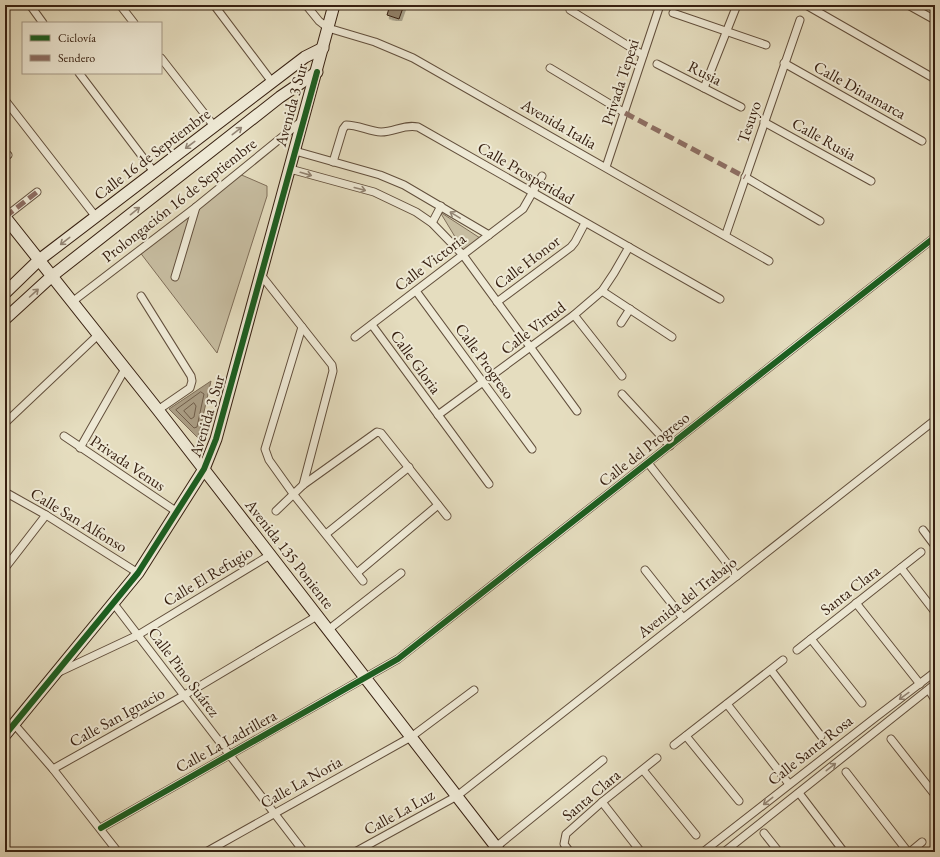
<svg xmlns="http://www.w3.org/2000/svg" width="940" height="857" font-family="'EB Garamond',serif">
<defs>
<filter id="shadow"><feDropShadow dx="2" dy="3.5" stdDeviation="0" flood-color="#0004"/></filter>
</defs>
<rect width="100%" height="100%" fill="#e5ddbf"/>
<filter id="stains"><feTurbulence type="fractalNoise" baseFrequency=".005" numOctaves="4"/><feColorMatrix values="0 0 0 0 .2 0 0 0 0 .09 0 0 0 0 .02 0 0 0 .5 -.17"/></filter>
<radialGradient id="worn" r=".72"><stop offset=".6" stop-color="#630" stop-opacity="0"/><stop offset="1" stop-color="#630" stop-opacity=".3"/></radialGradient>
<g fill="#c7bda1" stroke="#7f6e59">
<path d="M237,173L267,186V196L217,353L139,251Z"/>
<path d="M440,212L480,238L463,250Z"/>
</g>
<path fill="#aa9d84" stroke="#7c6b56" d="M211,381L198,438L169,409Z"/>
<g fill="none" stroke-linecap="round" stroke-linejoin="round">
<g stroke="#705e4a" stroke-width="1">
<path d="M201,392L204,394L197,427L194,428L176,410Z"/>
<path d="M194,403L196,406L194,417L191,419L184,411Z"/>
</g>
</g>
<path fill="#91826b" stroke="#372011" filter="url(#shadow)" d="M390,5H404L399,19L387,15Z"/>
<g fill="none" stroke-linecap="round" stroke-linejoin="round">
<defs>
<g id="street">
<path d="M30,5L43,23"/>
<path d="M120,5L134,23"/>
<path d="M214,5L272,82"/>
<path d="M306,5L319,21L328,28L375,42L413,58L769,261"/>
<path d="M806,5L935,79"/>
<path d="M908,5L935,20"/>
<path d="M570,10L643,55"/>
<path d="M673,13L766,45"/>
<path d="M161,58L214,126"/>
<path d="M784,63L922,141"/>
<path d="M657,64L741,107"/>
<path d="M550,68L625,113"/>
<path d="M79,73L154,172"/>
<path d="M704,88L737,5"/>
<path d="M5,100L96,217"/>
<path d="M764,122L871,181"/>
<path d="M295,151L380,175L404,185L489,235"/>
<path d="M5,157L8,155"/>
<path d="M333,162L343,129L346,125C358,125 369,131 381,132C395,132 403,124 418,127L720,299"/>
<path d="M606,167L660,5"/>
<path d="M290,169L374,192L416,212L432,223L463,255L577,411"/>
<path d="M745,177L820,221"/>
<path d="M5,217L37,192"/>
<path d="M432,223L441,206"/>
<path d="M726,234L800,20"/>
<path d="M261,275L332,365L333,371L303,485"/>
<path d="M175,277L196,207"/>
<path d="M416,291L532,449"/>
<path d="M602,291L672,337"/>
<path d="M141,296L191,376L192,381L190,388L158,410"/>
<path d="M72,302L196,207L303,120"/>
<path d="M497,302L571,247L575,242L585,223"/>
<path d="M574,315L622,376"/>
<path d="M621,323L630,309"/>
<path d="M372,325L489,484"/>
<path d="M302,327L265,449L269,460L294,495L363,581"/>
<path d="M355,337L523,209L542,176"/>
<path d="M622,394L670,446"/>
<path d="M438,415L574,315L602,291L614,273L629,247"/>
<path d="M5,423L98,335"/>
<path d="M64,436L177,512"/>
<path d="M80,448L125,369"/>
<path d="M648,463L737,576"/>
<path d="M5,492L46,515L138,573"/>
<path d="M276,511L303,485L377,432L381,433L447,516"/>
<path d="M923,530L935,546"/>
<path d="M326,534L409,467"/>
<path d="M5,568L46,515"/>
<path d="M901,568L935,612"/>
<path d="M645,570L683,618"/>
<path d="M357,573L438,505"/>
<path d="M856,603L920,684"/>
<path d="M114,604L304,852"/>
<path d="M328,630L401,573"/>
<path d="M811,639L862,703"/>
<path d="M797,650L921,552"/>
<path d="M771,670L821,736"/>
<path d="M57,673L138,635L270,555"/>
<path d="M929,690L935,700"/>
<path d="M727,704L789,784"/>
<path d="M14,724L53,769L118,852"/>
<path d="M686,736L739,801"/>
<path d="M891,739L935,795"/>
<path d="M674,745L783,660"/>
<path d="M53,769L183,696L317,616"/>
<path d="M643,770L696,835"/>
<path d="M846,772L908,852"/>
<path d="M799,793L844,852"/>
<path d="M602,802L641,852"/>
<path d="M101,828L398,659L935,237"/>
<path d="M764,833L779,852"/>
<path d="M496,847L603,760"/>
<path d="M206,852L411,737L474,690"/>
<path d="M355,852L457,796L935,420"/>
<path d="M570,852L564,844L566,834L602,802L657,758"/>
<path d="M703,852L876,717L935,672"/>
<path d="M724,852L935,684"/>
<path d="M910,852L922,842"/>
</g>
<g id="secondary">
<path d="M5,217L158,410L500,852"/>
<path d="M5,293L39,260L305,57L323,48"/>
<path d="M5,319L52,276L280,97L317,72"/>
<path d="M5,735L138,573L204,469L216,439L334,5"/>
</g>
</defs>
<use href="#street" stroke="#624f3c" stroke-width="9"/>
<use href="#secondary" stroke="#372011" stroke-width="13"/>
<use href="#street" stroke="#eee9d5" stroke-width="7"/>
<use href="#secondary" stroke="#eee9d5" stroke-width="11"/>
<g stroke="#8d6e63" stroke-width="5" stroke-dasharray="10 5" stroke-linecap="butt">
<path d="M625,113L745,177"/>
<path d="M5,157L8,155"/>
<path d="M5,217L37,192"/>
</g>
<defs>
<g id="cycleway">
<path d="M5,735L138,573L204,469L216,439L317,72"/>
<path d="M101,828L398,659L935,237"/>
</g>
</defs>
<use href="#cycleway" stroke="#eee9d5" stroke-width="8"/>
<use href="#cycleway" stroke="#1b5e20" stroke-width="6"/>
</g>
<defs><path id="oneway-shaft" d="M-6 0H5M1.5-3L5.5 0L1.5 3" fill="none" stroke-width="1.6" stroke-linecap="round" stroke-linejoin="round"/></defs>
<g stroke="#928473">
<use href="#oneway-shaft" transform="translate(237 131) rotate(-38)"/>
<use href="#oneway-shaft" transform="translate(190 145) rotate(143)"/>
<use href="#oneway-shaft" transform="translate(306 174) rotate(16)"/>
<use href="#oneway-shaft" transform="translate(360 189) rotate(15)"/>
<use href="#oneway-shaft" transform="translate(135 211) rotate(-39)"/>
<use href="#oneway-shaft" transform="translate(455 215) rotate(-149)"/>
<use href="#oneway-shaft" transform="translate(65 241) rotate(142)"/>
<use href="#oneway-shaft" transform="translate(34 293) rotate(-42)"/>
<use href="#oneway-shaft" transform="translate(904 696) rotate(144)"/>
<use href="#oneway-shaft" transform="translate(831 767) rotate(-38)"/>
<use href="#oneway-shaft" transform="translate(768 801) rotate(142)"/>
</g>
<g text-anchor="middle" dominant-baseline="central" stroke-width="4" stroke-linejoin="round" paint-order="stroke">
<g font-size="16" fill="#372011" stroke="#eee9d5">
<text transform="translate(705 73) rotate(27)">Rusia</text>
<text transform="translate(620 82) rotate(-72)">Privada Tepexi</text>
<text transform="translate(860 90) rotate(29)">Calle Dinamarca</text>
<text transform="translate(291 105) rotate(-75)">Avenida 3 Sur</text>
<text transform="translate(749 122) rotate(-71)">Tesuyo</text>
<text transform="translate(559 124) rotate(30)">Avenida Italia</text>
<text transform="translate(824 139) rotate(29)">Calle Rusia</text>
<text transform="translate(152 154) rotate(-37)">Calle 16 de Septiembre</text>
<text transform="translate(526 173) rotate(30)">Calle Prosperidad</text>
<text transform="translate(179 200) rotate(-38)">Prolongación 16 de Septiembre</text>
<text transform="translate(430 262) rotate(-37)">Calle Victoria</text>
<text transform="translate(527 262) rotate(-37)">Calle Honor</text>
<text transform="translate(533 328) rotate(-37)">Calle Virtud</text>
<text transform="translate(485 361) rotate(54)">Calle Progreso</text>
<text transform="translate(416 362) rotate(54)">Calle Gloria</text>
<text transform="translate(207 416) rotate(-73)">Avenida 3 Sur</text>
<text transform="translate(644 449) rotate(-38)">Calle del Progreso</text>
<text transform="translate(128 463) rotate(34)">Privada Venus</text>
<text transform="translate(79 520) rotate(31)">Calle San Alfonso</text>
<text transform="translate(290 554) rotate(52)">Avenida 135 Poniente</text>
<text transform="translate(208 576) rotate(-31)">Calle El Refugio</text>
<text transform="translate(850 590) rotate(-38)">Santa Clara</text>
<text transform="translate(687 597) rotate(-38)">Avenida del Trabajo</text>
<text transform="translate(184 672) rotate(53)">Calle Pino Suárez</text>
<text transform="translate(117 717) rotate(-29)">Calle San Ignacio</text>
<text transform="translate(226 741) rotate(-29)">Calle La Ladrillera</text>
<text transform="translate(810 750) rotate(-38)">Calle Santa Rosa</text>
<text transform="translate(301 782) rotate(-29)">Calle La Noria</text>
<text transform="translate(591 795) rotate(-40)">Santa Clara</text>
<text transform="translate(399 812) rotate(-29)">Calle La Luz</text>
</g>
</g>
<rect width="940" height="857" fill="none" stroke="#e5ddbf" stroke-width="20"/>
<rect x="6" y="6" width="928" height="845" fill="none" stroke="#372011" stroke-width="2"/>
<rect x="10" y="10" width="920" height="837" fill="none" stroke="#372011"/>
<rect x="22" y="22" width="140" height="52" fill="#eee9d5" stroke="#a59987"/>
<rect x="30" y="35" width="20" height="6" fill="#1b5e20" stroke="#a59987"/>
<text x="58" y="42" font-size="12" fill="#372011">Ciclovía</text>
<rect x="30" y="55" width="20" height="6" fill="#8d6e63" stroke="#a59987"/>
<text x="58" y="62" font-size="12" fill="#372011">Sendero</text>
<rect width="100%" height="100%" filter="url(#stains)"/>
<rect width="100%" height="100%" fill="url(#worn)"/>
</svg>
